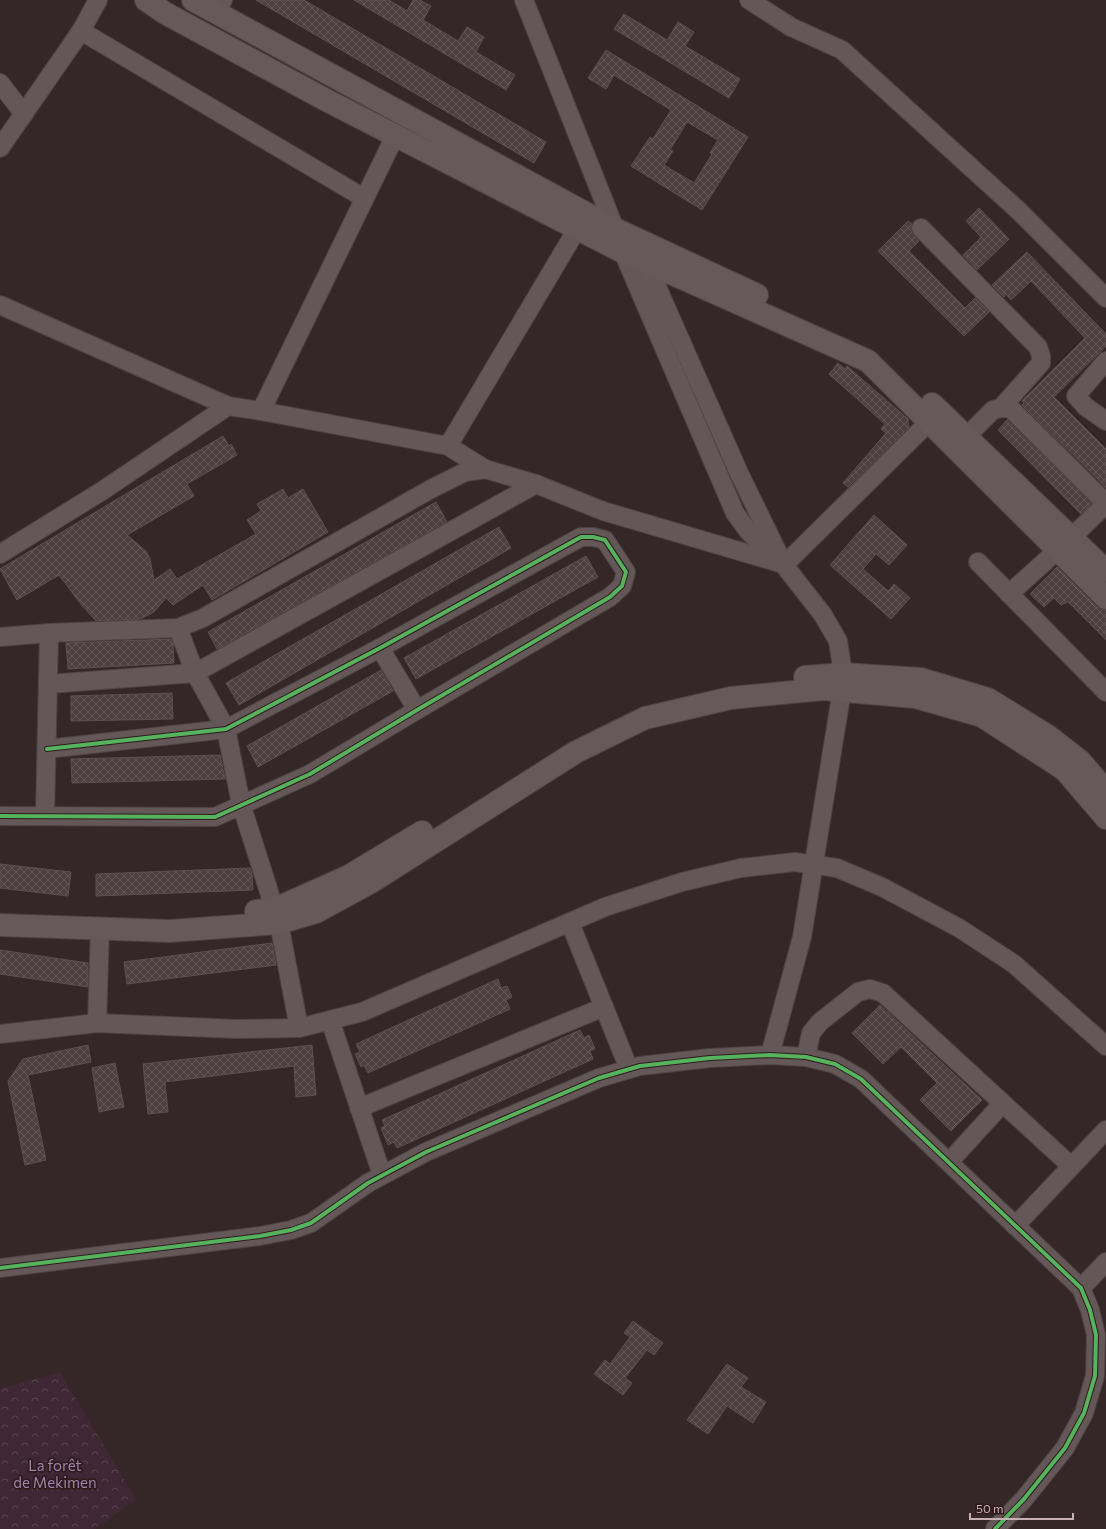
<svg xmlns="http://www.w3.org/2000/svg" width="1106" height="1529" font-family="Commissioner,sans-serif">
<defs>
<pattern id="forest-crowns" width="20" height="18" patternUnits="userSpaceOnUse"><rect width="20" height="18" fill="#3f2736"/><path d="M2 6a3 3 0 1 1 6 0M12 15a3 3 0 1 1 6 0" fill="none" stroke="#594451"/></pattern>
<pattern id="building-cross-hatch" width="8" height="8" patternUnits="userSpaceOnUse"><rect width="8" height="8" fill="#4b3f40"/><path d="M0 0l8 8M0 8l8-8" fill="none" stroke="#635859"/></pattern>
</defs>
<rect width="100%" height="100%" fill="#352728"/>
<path fill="url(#forest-crowns)" d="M60,1372L136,1500L95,1529H0V1389Z"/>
<g fill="url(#building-cross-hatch)" stroke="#5d4f50" fill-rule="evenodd">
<path d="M256,0H304L546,142L534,163Z"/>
<path d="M354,0H389L407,11L413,0H420L431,6L423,20L458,41L467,27L484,37L476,52L515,75L506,90Z"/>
<path d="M624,14L667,40L678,22L694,32L685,46L740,79L729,98L614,29Z"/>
<path d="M606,50L748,137L702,210L631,166L650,137L653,139L671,110L614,75L606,89L588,78ZM687,122L718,140L710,153L712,154L694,183L664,165L673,151L670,150Z"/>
<path d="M979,208L1009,239L977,270L963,255L981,237L966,221Z"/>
<path d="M908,221L912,224L911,231L919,241L909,251L965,308L975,298L989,312L964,336L878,251Z"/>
<path d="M1027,252L1106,334V346L1054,397L1106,449V488L1022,405L1024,403L1022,401L1085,338L1031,281L1011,300L1006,294L1004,297L992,285Z"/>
<path d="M838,363L845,369L847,366L908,419L909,427L848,487L843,483L886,433L881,429L885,424L829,374Z"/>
<path d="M1007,420L1092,503L1081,514L998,430Z"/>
<path d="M223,436L229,446L231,444L237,455L187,484L194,496L127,535L146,551L150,559L154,580L170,569L177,579L256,534L247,520L261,511L257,504L283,489L288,498L303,489L328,532L212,600L203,585L173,605L166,598L154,612L140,619L96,621L80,603L59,575L17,600L0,569Z"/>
<path d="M436,502L447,522L217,649L208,632Z"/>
<path d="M874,515L907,545L889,565L876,554L863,569L888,591L894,584L910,598L891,619L830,565Z"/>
<path d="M499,527L511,548L239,705L226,683Z"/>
<path d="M586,556L598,577L416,679L404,658Z"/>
<path d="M1057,567L1097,607L1106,610V640L1068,602L1061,605L1054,598L1044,607L1030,594Z"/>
<path d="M171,639L173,643L174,663L68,669L66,643Z"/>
<path d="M381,670L393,691L258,767L247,746Z"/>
<path d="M172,693L173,719L71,721V696Z"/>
<path d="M220,755L225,779L72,783L71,759Z"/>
<path d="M0,864L71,872L68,896L0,888Z"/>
<path d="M250,868L252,874L253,890L96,896V874Z"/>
<path d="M272,943L276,965L127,984L124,962Z"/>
<path d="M0,950L88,963V987L0,974Z"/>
<path d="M498,979L501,988L507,986L512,997L506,1000L510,1009L368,1073L364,1065L361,1067L355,1054L360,1052L356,1044Z"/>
<path d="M880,1005L982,1100L951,1131L920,1100L937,1083L901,1047L883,1064L852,1033Z"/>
<path d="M580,1030L584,1038L589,1035L595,1049L590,1051L593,1059L397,1148L394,1142L388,1145L381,1128L385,1126L382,1120Z"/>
<path d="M88,1045L91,1062L28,1075L46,1160L25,1165L8,1081L23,1059Z"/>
<path d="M312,1045L316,1095L296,1097L294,1066L165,1082L168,1112L148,1114L143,1064Z"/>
<path d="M115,1063L124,1107L99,1112L92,1068Z"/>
<path d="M633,1321L663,1343L654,1355L647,1350L625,1378L632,1383L623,1395L594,1374L605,1360L610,1364L630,1337L624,1333Z"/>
<path d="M727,1364L748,1378L741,1387L766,1402L753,1423L727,1406L708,1434L687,1420Z"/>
</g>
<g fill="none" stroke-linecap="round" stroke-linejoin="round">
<defs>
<g id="minor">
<path d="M524,0L615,229L623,252L735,513L749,532L784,565L823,615L838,641L843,674L842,690L802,937L770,1055"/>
<path d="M749,0L791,27L842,50L1020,212L1106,298"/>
<path d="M215,13L223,0"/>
<path d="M81,31L364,198"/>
<path d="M0,83L24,114"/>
<path d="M0,148L81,31L98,0"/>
<path d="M921,228L1038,347L1041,356V363L1001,408"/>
<path d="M640,256L646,262L739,473L780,557"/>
<path d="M0,305L228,406L261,411L448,446L485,469"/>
<path d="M1106,361L1076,396L1086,407L1106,421"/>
<path d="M261,411L395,136"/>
<path d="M966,437L993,410L1001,408H1010L1106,503"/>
<path d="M448,446L577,229"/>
<path d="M0,554L102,491L228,406"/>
<path d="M978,562L1106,692"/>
<path d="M784,565L929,422"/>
<path d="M1009,594L1072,537L1106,504"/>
<path d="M178,628L195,673L226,729L241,804L279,923L299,1028"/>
<path d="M0,637L49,633L178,628L203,618L431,489L465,472L485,469L536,484L603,511L780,563"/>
<path d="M380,648L417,710"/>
<path d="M48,684L195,673L536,484"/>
<path d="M0,816L215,817L310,774L417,710L610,597L622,586L626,572L605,540L593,537H581L380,648L226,729L47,749"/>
<path d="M45,816L49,633"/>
<path d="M570,923L629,1069"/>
<path d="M330,1020L382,1175"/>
<path d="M97,1023L100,928"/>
<path d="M0,1034L97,1023L236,1029L299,1028L362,1012L605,907L682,882L741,868L795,862L837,868L882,887L959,928L1014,964L1106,1046"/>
<path d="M806,1057L811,1033L820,1022L858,992L870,989L883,993L1071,1166"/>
<path d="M359,1108L604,1007"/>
<path d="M949,1162L1002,1104"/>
<path d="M1015,1226L1106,1130"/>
<path d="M0,1268L260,1236L291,1230L311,1223L368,1183L426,1152L599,1078L640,1066L710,1058L770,1055L806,1057L835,1064L861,1079L1081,1288L1090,1310L1096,1335L1095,1376L1084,1413L1065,1448L1024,1499L995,1529"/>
<path d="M1081,1288L1106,1262"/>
</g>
<g id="major">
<path d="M146,0L165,13L328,101L619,250L868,361L1106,598"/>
<path d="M193,0L615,229L757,295"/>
<path d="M932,404L1106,571"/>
<path d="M805,677L843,674L921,679L988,699L1048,736L1080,761L1106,791"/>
<path d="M256,911L275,909L349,876L422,832"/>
<path d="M0,925L170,931L279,923L316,912L371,882L576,752L645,718L731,698L823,689L915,697L982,716L1065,770L1106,818"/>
</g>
</defs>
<use href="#minor" stroke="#4e4344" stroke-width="20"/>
<use href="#major" stroke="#4f4243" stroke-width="24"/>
<use href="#minor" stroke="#635758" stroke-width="18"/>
<use href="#major" stroke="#65595a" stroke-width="22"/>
<defs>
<g id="cycleway">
<path d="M0,816L215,817L310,774L417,710L610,597L622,586L626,572L605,540L593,537H581L380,648L226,729L47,749"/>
<path d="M0,1268L260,1236L291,1230L311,1223L368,1183L426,1152L599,1078L640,1066L710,1058L770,1055L806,1057L835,1064L861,1079L1081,1288L1090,1310L1096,1335L1095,1376L1084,1413L1065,1448L1024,1499L995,1529"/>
</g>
</defs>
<use href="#cycleway" stroke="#301a1d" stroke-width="6"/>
<use href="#cycleway" stroke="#56b35d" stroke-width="4"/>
</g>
<g text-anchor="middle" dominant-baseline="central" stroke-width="3.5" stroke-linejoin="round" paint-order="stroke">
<g font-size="15" fill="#9a85ad" stroke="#301a1d">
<text x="55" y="1465">La forêt<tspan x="55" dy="17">de Mekimen</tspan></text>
</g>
</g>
<path d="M970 1513v6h103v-6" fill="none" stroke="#c7b0b2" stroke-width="2"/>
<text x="976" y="1513" font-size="12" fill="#c7b0b2" stroke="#301a1d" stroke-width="3" paint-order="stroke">50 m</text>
</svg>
